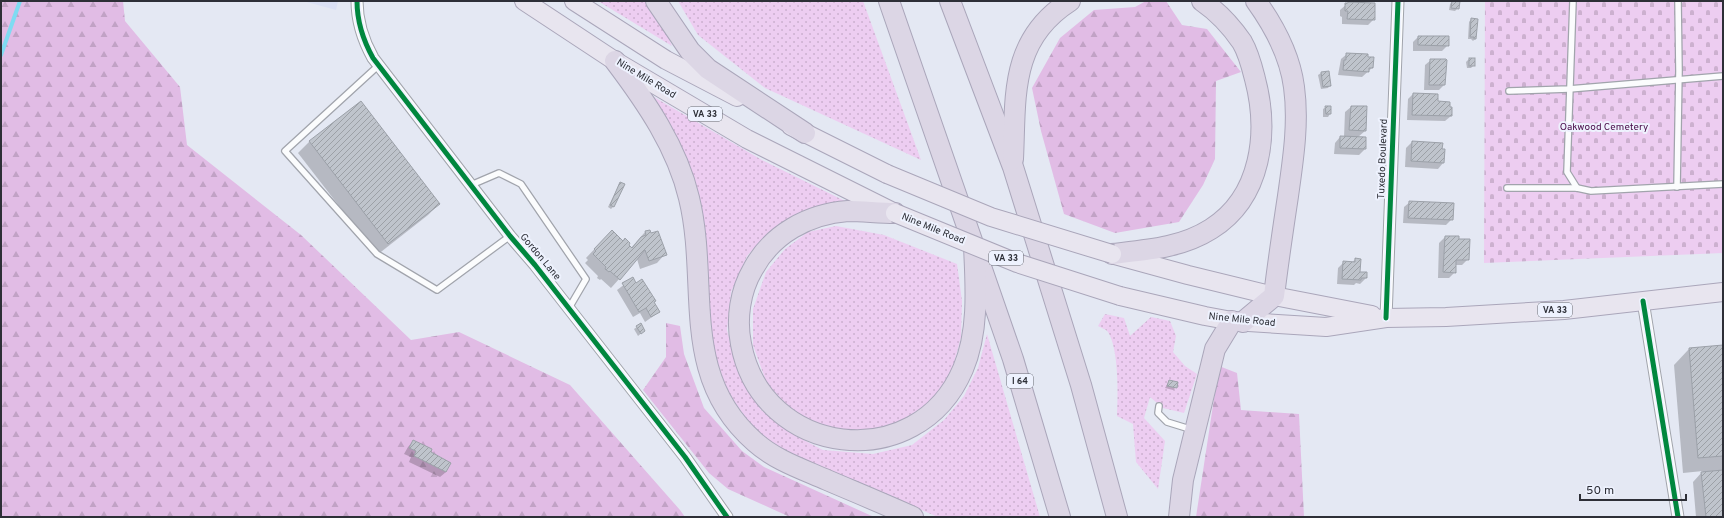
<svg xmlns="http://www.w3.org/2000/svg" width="1724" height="518" font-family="Overpass,sans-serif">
<defs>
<pattern id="grass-dots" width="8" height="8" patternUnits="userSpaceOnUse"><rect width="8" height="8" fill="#edcdf1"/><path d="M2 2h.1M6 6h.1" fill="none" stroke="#ccb0cf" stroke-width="1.8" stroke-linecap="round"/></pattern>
<pattern id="forest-firs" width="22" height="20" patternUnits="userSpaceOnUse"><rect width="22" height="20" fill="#e1bce5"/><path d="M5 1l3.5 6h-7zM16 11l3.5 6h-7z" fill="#c1a2c5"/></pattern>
<pattern id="cemetery-stones" width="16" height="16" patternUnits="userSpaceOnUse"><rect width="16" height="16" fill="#edcdf1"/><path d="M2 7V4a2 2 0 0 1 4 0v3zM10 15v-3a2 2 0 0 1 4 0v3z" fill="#ccb0cf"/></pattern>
<pattern id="building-hatch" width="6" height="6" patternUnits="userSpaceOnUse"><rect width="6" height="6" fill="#bfc4cc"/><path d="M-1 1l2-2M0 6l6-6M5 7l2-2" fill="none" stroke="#9ca0a6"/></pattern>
</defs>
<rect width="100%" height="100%" fill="#e4e8f3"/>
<path fill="#dae0f4" d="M303,1H338L336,10Z"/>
<g fill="url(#grass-dots)">
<path d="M598,1H645L667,34L672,46Z"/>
<path d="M678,1H863L921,160L765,88L698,35Z"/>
<path d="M654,97L762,160L849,203L809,209L784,221L765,236L747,256L731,292L727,330L736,366L761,410L796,436L823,450L873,454L912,445L944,420L964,396L978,368L987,334L1040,517H938L791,455L766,440L747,420L727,390L716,359L710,331L708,283L701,206L688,167L656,105Z"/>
<path d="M836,226L884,235L957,264L962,301L961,337L950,378L926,405L899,422L868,431L827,428L795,413L767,384L753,345V309L766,272L785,249L808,232Z"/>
<path d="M1105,314L1124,318L1130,336L1151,317L1170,321L1176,336L1173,352L1185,366L1197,374L1184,413L1163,408L1150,397L1144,418L1165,441L1158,489L1136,462L1133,424L1117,416C1118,396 1119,349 1108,332C1106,329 1101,328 1098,326Z"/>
</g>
<g fill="url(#forest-firs)">
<path d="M1,1H123L125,21L180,87L187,145L301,235L411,340L459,332L570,385L680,510L685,517H1Z"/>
<path d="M1146,1H1166L1182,25L1207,29L1241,72L1216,81L1215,159L1203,185L1179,222L1115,233L1064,214L1041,131L1032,88L1060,38L1094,10L1135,7Z"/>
<path d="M666,323L680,326L684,354L704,408L742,451L764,467L874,517H790L728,489L709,473L643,390L666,357Z"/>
<path d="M1219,366L1237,373L1241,410L1299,414L1304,517H1196Z"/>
</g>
<path fill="url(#cemetery-stones)" d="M1485,1H1723V253L1484,263Z"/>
<g fill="#0003">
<path d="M1453,1L1458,8L1455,11L1449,10L1450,4Z"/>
<path d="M1348,3L1374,19L1368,25L1342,24V17L1340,16V10Z"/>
<path d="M1471,19L1475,39L1473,41L1471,39H1468L1469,22Z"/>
<path d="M1418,37L1448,45L1442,51H1413V42Z"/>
<path d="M1347,54L1372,58V68L1362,77L1338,75L1341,59Z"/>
<path d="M1469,59L1474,65L1471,68H1467L1466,62Z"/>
<path d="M1431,60L1444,85L1439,90H1424L1425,65Z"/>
<path d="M1321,73L1330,85L1328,88L1321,89L1318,75Z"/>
<path d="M1413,94L1437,102L1451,116L1445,121L1407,120L1408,99Z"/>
<path d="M360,102L439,204L428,215L377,255L298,153L309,142Z"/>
<path d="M1326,107L1330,114L1328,117H1323V109Z"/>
<path d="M1351,107L1365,131L1358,137L1365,149L1359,155L1334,154L1335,143L1340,137H1344L1345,112Z"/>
<path d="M1412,142L1441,150L1443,163L1438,169L1405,167L1406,148Z"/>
<path d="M620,183L614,206L611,209L608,207Z"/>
<path d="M1410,202L1452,219L1446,225L1403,223L1404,207Z"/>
<path d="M649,231L665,254L657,263L640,269L637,259L611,288L601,279L600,280L597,278L598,276L585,263L588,260L586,258L603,240L627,245L631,248L645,232Z"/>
<path d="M1445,237L1468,259L1462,265H1455V272L1449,278H1438L1439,243Z"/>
<path d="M1355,259L1359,273L1366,278L1360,284L1356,283L1354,285L1337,284L1338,268L1344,262L1352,263Z"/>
<path d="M633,278L636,284L653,302L659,312L645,322L640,313L633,317L617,290Z"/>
<path d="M637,327L644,331L638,336L634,329Z"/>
<path d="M1723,346V517H1696L1693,482L1703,471L1683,473L1674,365L1689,349Z"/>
<path d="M1169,381L1176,387L1173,390L1165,388Z"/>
<path d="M413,441L430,453L446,472L440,477L409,462L411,457L404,454L408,447Z"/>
</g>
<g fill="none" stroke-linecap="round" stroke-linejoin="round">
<path stroke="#7fdbf2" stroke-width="4" d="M1,55L20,1"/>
</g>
<g fill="url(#building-hatch)" stroke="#9ca1a9">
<path d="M1452,1H1460L1459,9L1451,8Z"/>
<path d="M1348,2L1375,3V20L1347,19L1348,11H1345V3H1348Z"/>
<path d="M1471,18L1478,19L1476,39H1474V37H1470Z"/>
<path d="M1418,36H1449V46L1418,45Z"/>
<path d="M1346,53L1368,54V57H1374L1373,68H1369V72L1343,70L1344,60H1346Z"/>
<rect x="1469" y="58" width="6" height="8"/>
<path d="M1430,59H1446L1447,60L1445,85H1429Z"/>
<path d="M1329,71L1331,86L1323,87L1321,72Z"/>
<path d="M1413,93L1438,94V101L1450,102V107H1452V116L1412,115Z"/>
<path d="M361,101L440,204L388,244L309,141Z"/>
<path d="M1325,106H1331V114H1326Z"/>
<path d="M1351,106H1367L1366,131L1349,130Z"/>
<path d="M1340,136L1366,137V149L1340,148Z"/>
<path d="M1412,141L1443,143L1442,149H1445L1444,163L1411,161Z"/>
<path d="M620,182L625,184L614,207L610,205Z"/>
<path d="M1409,201L1454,203L1453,220L1408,218Z"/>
<path d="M612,230L623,241L625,238L630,243L629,245L632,248L641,237L646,235L645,231L650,230L651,233L658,231L667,255L649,261L645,250L620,280L610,271L609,272L605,269L606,267L593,254L596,251L594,249Z"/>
<path d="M1445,236H1459V239H1470L1469,260H1456V273L1443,272Z"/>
<path d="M1355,258L1361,259L1360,272H1367V278H1361V280L1342,279L1343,261L1355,262Z"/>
<path d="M633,277L636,283L642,279L656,301L654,302L660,312L651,317L646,308L639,312L622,283Z"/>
<path d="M641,323L645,331L641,334L636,326Z"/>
<path d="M1723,345V456L1698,458L1689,348Z"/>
<path d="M1169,380L1178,382L1177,388L1167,386Z"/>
<path d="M413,440L432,449L431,452L451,463L446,472L414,456L416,451L409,448Z"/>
<path d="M1723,470V517H1706L1701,472Z"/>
</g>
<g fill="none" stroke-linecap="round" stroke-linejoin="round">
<defs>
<g id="service">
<path d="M1573,1L1567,172L1577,188"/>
<path d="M379,65L285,151L377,254L437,290L510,236"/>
<path d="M1509,91L1569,89L1723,76"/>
<path d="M471,185L499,173L521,184L586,279L569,308"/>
<path d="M1677,187L1679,71L1678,1"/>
<path d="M1507,188H1577L1591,191L1723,184"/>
<path d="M1159,406L1158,413L1167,422L1193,430"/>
</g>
<g id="minor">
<path d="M357,1C357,21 363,40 373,58L510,236L535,265L685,457L727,517"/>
<path d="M1643,301L1678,517"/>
<path d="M1386,318L1398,1"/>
</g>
<g id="primary">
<path d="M524,1L615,61L747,139L895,213"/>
<path d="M574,1L666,60L737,97"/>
<path d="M791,126L887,174"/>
<path d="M1115,255L1188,275L1274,296L1372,315"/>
<path d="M1120,296L1205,316L1232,321L1326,327L1386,318L1446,317L1564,310L1723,292"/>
</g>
<g id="motorway">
<path d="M656,1L690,51L708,69L805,133"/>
<path d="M889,1L1013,359L1060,517"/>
<path d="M950,1L1013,167L1081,385L1117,517"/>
<path d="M615,61C646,102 677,147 689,198C710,284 678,375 755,442C775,460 802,469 827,480C855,492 884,504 913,517"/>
<path d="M1013,159C1016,97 1009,40 1070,1"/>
<path d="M895,213C879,213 863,211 848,211C808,214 772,234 753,269C740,291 736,319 741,344C762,457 917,477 963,369C979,332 976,287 974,247"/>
<path d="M1112,254C1147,250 1181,248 1211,229C1262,197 1269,132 1255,79C1252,67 1249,54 1242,42C1231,26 1218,12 1202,1"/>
<path d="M1243,322L1274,296C1278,263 1283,229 1288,196C1293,160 1299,123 1294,87C1290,56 1274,26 1256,1"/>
<path d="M1179,517L1183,480L1215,349L1232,321"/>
</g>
</defs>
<use href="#service" stroke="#a1a4ac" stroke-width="8"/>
<use href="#minor" stroke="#a1a4ac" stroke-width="13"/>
<use href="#primary" stroke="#aaa6ba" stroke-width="20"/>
<use href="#motorway" stroke="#aaa6ba" stroke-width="22"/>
<use href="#service" stroke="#fbfcfd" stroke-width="5.5"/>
<use href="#minor" stroke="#fbfcfd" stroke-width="11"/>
<use href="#primary" stroke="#e8e5ef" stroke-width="18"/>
<use href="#motorway" stroke="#dcd6e5" stroke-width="20"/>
<defs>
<g id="primary-bridge">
<path d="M887,174L991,217L1112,254"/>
<path d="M895,213L1017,263L1120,296"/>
</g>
</defs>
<use href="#primary-bridge" stroke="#aaa6ba" stroke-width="20" stroke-linecap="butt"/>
<use href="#primary-bridge" stroke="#e8e5ef" stroke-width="18"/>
<defs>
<g id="cycleway">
<path d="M357,1C357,21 363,40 373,58L510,236L535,265L685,457L727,517"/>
<path d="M1643,301L1678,517"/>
<path d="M1386,318L1398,1"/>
</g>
</defs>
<use href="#cycleway" stroke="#eef2fe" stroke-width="8"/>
<use href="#cycleway" stroke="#00873e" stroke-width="5"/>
</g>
<g text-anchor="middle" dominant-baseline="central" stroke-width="4" stroke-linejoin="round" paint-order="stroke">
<g fill="#eef2fe" stroke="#676a73" stroke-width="1">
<rect x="688" y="107" width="34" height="14" rx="3"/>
<rect x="989" y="251" width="34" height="14" rx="3"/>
<rect x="1538" y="303" width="34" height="14" rx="3"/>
<rect x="1007" y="374" width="26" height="14" rx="3"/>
</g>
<g font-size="9" font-weight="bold" fill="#2d2f37">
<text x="705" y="114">VA 33</text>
<text x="1006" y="258">VA 33</text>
<text x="1555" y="310">VA 33</text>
<text x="1020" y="381">I 64</text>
</g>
<g font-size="10" fill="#2d2f37" stroke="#eef2fe">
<text transform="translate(646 79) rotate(31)">Nine Mile Road</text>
<text transform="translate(1383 159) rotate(-88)">Tuxedo Boulevard</text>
<text transform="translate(933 229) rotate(22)">Nine Mile Road</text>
<text transform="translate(540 257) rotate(50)">Gordon Lane</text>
<text transform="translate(1242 320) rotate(6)">Nine Mile Road</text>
</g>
<g font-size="10" fill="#470947" stroke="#eef2fe">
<text x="1604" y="127">Oakwood Cemetery</text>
</g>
</g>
<rect width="1724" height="518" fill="none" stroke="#2d2f37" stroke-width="4"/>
<path d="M1580 494v6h106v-6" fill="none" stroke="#2d2f37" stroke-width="2"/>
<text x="1586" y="494" font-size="12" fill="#2d2f37" stroke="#eef2fe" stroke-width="3" paint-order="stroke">50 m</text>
</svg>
